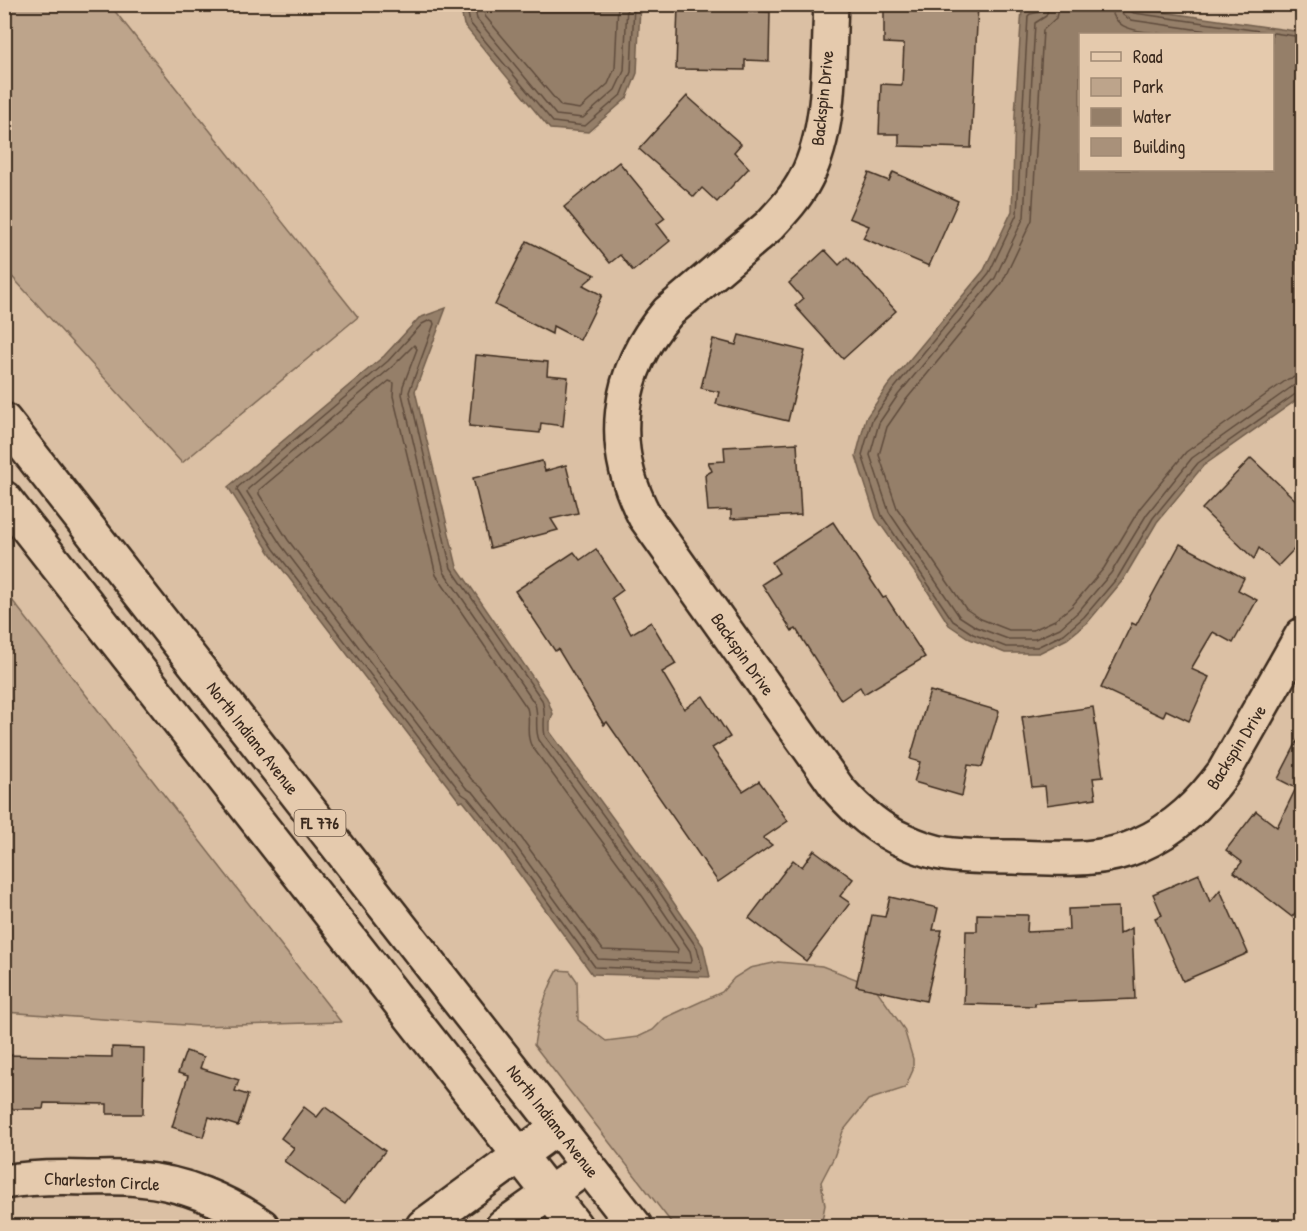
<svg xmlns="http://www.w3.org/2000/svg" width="1307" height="1231" font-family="'Patrick Hand',sans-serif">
<rect width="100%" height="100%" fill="#dbc0a4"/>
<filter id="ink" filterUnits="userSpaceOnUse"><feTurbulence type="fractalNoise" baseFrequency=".0167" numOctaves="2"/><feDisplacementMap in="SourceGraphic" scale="12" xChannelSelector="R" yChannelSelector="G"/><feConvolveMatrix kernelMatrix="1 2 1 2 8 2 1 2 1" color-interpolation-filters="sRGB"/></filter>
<g filter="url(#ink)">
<g fill="#bda48b" stroke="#7c6754" stroke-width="1.5">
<path d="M5,4L110,5L358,317L182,463L5,269Z"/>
<path d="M4,591H5L341,1022L199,1026L5,1012Z"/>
<path d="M778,962L822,966L874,986L904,1029L913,1059V1070L905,1088L868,1100L843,1131L834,1157L821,1182L825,1205L821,1226H674L534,1045C538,1019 545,992 558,970L570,971L577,981L578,1020L606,1041L638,1037L653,1030L665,1018L722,992L734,978L750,968Z"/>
</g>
<g fill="#957f69" stroke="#715d4b" stroke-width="1.5" fill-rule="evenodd">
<path d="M1037,4L1114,5L1302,32V396L1203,466L1157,522L1123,580L1088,622L1067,639L1039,653H1005L970,639L949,625L925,587L876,518L856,456L866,418L887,387L984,270L1012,211L1015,115L1022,8H1037ZM1080,34H1272V170H1080Z"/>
<path d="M460,5H640L637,73L627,98L588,132L550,129L464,25Z"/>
<path d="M446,308L415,391L457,567L547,698L553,714L550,722V732L661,884L703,946L710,977L592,974L502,850L463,801L460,802L270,553L228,487L384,356L419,318Z"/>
</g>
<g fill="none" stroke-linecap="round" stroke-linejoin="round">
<g stroke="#5f4c3c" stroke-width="1.5">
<path d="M466,4L470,23L553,122L585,126L622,94L631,72L634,4"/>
<path d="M474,4L477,19L556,115L583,118L615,90L624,71L627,4"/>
<path d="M483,4L485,16L561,106L580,109L608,84L615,68L618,4"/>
<path d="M1043,4L1040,12L1030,14L1028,16L1017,214L989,273L892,391L872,420L862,455L882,516L953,621L973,634L1006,647H1037L1064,634L1084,617L1118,577L1153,518L1198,463L1297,393L1302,392"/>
<path d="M1050,4L1046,16L1035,23L1024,217L995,278L898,395L879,423L870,455L889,512L959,616L976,627L1008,639H1035L1060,628L1078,612L1111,573L1147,514L1192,458L1293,386L1302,384"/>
<path d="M1059,4L1056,18L1043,30L1032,220L1002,283L905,401L887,427L879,455L897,508L966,609L981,619L1009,630H1033L1055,620L1072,606L1104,568L1140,508L1186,452L1288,379L1302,375"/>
<path d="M1111,4C1112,33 1143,31 1164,34"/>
<path d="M1120,4L1123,15L1131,20L1228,34"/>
<path d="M1128,4L1129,10L1134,13L1302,37"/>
<path d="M430,320L433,321L434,324L409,392L451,568L542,700C547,716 542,722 545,736L656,887L697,948L702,968L700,971L595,967L507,846L468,798L462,794L274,549L237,490L238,487L388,361L422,324Z"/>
<path d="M414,345L417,349L403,386L402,394L444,572L535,704C539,716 534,728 539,740L650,892L690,951L692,960L691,963L598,959L513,842L474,793L466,788L281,545L247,492L248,489L393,366Z"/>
<path d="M389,381L394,383L393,396L436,575L527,708C531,720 525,733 531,745L643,897L678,949L677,953L603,950L520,836L481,787L472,780L288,540L259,494V490Z"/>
</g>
</g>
<g fill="#a9917a" stroke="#3b2a1e" stroke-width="1.5">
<path d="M678,4H750V11L770,12L769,61L745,60V70L676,69Z"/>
<path d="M884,4H978L971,148L899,146V134H879L881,84L902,85L904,44L884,43Z"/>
<path d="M687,96L741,144L734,152L749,168L717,202L702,188L694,197L639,149Z"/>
<path d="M619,162L665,218L657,224L670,241L633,271L620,255L610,263L564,207Z"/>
<path d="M893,172L958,201L929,266L863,238L869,226L849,218L869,173L889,181Z"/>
<path d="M527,241L595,275L583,285L602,295L580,340L553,326L552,334L495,305Z"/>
<path d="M825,250L839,265L847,257L896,311L843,359L795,306L803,299L789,283Z"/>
<path d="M739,335L805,351L788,421L716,404L719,392L701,388L713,339L736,345Z"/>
<path d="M476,355L548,362L547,375L568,377L563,426L541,423L540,433L469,426Z"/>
<path d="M797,443L801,515L731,519V510L708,511L705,475L712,471L708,462L725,461L724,447Z"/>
<path d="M1251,458L1302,506V541L1278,566L1259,548L1254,559L1202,509Z"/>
<path d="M542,461L545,471L566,465L578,513L551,519L558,530L490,548L473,478Z"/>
<path d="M833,522L883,598L886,597L925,657L864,694L860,687L841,700L796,629L792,631L762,584L779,573L772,562Z"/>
<path d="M1180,544L1244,578L1238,590L1257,600L1233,643L1213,632L1191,669L1209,677L1189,721L1166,710L1163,717L1101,688L1132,623L1136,625Z"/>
<path d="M596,549L623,590L612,598L631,634L651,622L676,664L662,672L684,709L703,696L730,737L712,748L743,791L759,781L788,821L763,838L772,845L718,882L607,722L604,725L558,649L555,651L515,591L574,552L580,560Z"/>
<path d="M930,691L999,711L982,767L968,765L962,796L914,782L920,762L910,759Z"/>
<path d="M1093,707L1103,777L1093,778L1096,798L1047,805L1045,786L1032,787L1022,717Z"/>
<path d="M1302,732V904L1292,917L1234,872L1242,862L1226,850L1256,811L1277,827L1296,788L1278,779Z"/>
<path d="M814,850L853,879L840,896L850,903L806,961L749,918L793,860L802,867Z"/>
<path d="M1199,874L1210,902L1220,890L1248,953L1183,981L1155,918L1162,915L1153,894Z"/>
<path d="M890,897L938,908L933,930H942L926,1001L856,986L872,915L885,917Z"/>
<path d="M1118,907L1119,934L1132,928L1135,999L1035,1003V1006L964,1004L966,931H977V914L1028,915L1027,932L1069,930L1068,909Z"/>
<path d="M112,1047L144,1048L143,1114H107V1104L44,1103L43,1109H4V1055L112,1057Z"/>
<path d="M186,1051L204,1057L200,1068L239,1080L235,1091L248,1095L238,1126L209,1117L203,1137L172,1127L188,1076L178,1073Z"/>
<path d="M304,1107L317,1117L325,1107L385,1151L345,1204L284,1161L294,1148L281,1138Z"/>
</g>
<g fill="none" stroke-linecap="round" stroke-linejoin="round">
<defs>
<g id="minor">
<path d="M831,4C828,60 832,128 806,178C797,196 783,211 769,226L668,312C616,372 607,446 645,517L839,790C857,810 877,829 903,840C916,846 931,852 946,854C968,857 991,857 1014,857C1056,858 1100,863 1139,845C1176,829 1201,803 1224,772L1302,635"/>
<path d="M4,1182C32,1177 59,1177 87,1178C104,1178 121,1177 138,1179C182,1182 227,1201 262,1226"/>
<path d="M423,1226L558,1127"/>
<path d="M503,1226L588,1166"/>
</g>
<g id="major">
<path d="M4,420L635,1226"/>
<path d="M4,498L575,1226"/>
</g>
</defs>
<use href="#minor" stroke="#3b2a1e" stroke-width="38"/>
<use href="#major" stroke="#3b2a1e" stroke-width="38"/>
<use href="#minor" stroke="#e5caad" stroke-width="33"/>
<use href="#major" stroke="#e5caad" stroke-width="33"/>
</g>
</g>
<g text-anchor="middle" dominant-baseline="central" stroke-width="5" stroke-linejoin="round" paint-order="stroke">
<rect fill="#e5caad" stroke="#6e5a49" stroke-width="1.5" x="294.5" y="810" width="51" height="26" rx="4.5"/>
<g font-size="16" font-weight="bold" fill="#3b2a1e">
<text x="320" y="823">FL 776</text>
</g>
<g font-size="18" fill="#3b2a1e" stroke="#e5caad">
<text transform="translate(822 98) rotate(-84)">Backspin Drive</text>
<text transform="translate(743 654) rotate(55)">Backspin Drive</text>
<text transform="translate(253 738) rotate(52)">North Indiana Avenue</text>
<text transform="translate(1236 747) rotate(-58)">Backspin Drive</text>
<text transform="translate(553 1121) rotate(52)">North Indiana Avenue</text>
<text transform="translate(102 1181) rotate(3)">Charleston Circle</text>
</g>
</g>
<rect width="1307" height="1231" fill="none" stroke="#e5caad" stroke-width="24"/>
<rect x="12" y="12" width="1283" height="1207" fill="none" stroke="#3b2a1e" stroke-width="2" filter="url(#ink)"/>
<rect x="1079" y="33" width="195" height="138" fill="#e5caad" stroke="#a18a74" stroke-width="1.5"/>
<rect x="1091" y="52" width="30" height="9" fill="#e5caad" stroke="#a18a74" stroke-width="1.5"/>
<text x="1133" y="63" font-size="18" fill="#3b2a1e">Road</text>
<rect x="1091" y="78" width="30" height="18" fill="#bda48b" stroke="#a18a74" stroke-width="1.5"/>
<text x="1133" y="93" font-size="18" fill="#3b2a1e">Park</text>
<rect x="1091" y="108" width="30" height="18" fill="#957f69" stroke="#a18a74" stroke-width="1.5"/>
<text x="1133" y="123" font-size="18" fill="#3b2a1e">Water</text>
<rect x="1091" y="138" width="30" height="18" fill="#a9917a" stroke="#a18a74" stroke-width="1.5"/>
<text x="1133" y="153" font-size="18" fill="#3b2a1e">Building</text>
</svg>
